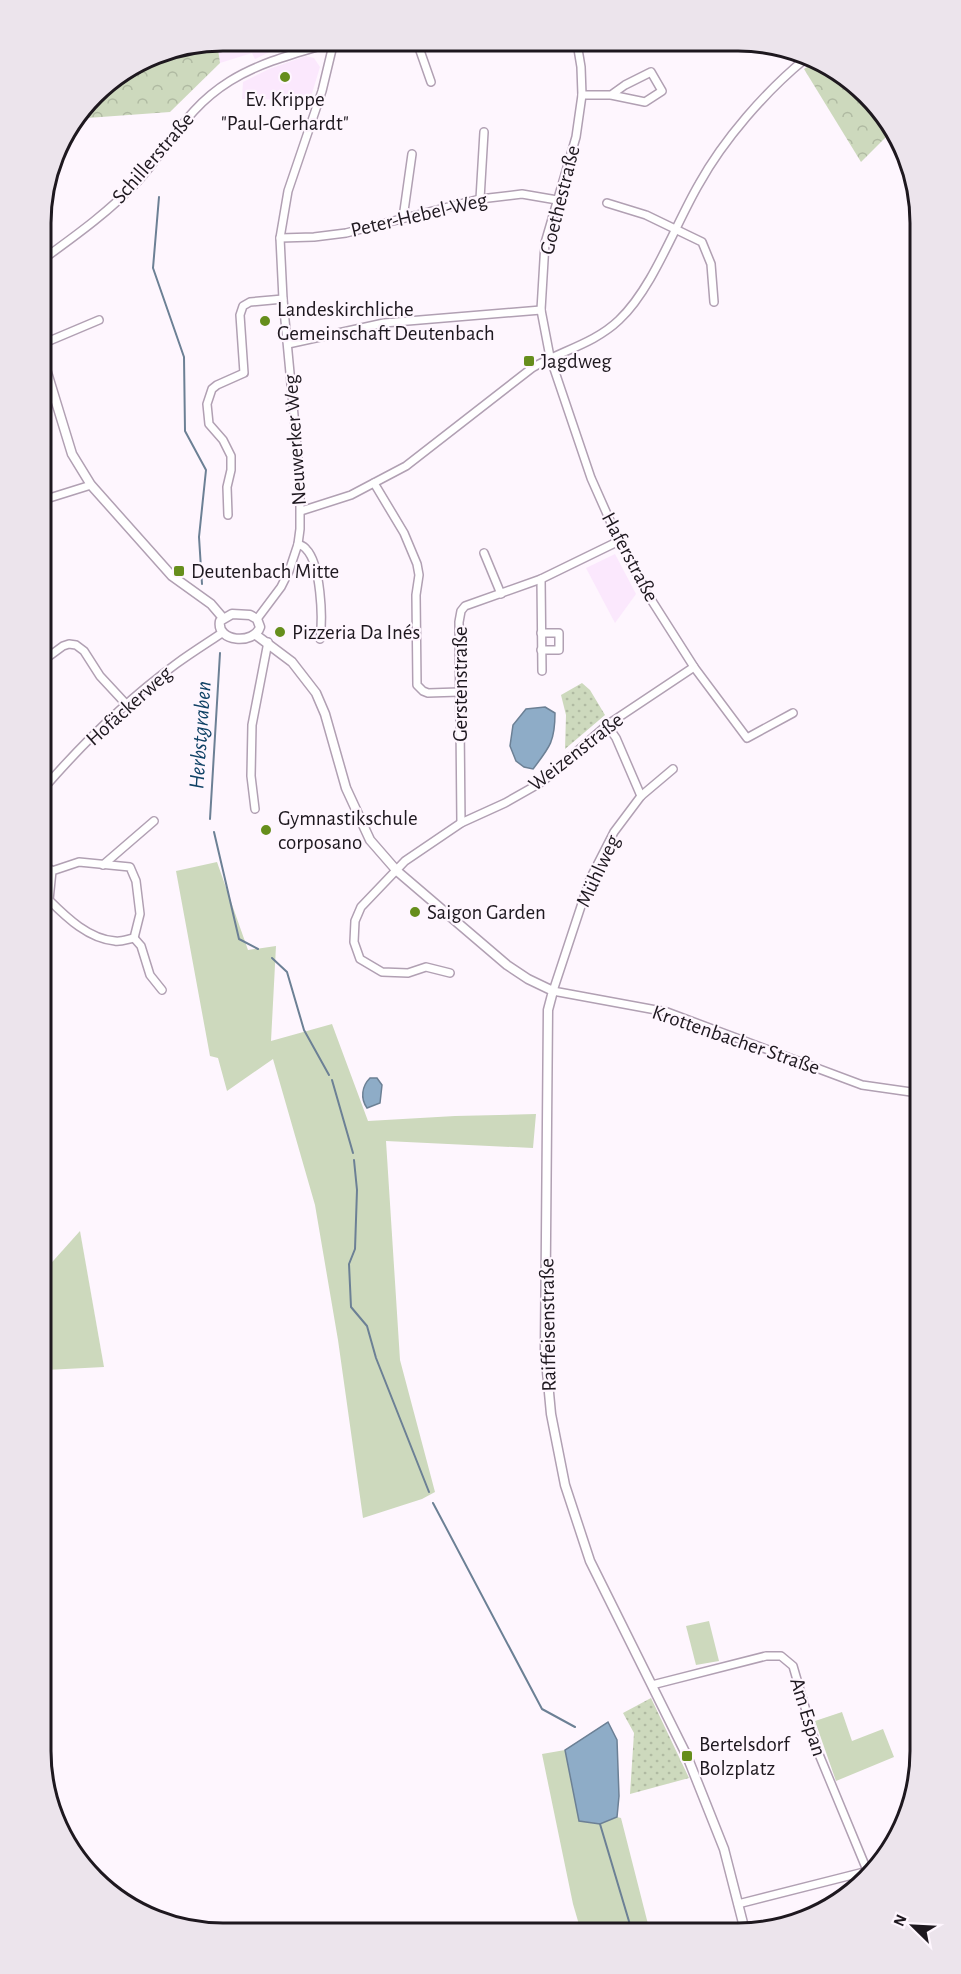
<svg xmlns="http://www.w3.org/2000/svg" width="961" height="1974" font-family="'Alegreya Sans',sans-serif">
<defs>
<pattern id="forest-crowns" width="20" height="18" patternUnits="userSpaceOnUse" patternTransform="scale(1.5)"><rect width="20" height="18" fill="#cdd9bd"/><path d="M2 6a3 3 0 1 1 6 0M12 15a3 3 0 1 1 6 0" fill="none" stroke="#b0baa2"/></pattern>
<pattern id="park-dots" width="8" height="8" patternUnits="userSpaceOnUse" patternTransform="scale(1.5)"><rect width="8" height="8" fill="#cdd9bd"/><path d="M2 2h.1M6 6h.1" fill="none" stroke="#b0baa2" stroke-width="1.8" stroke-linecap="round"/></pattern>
</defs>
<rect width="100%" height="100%" fill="#fef6fe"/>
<g fill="#fbe8fd">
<path d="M223,41H293L255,59L252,53L220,63L217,42Z"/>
<path d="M306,56L314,58L320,67L310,100L242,99L243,82L269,69Z"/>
<path d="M615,554L636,594L615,623L586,568Z"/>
</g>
<g fill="#cdd9bd">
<path d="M217,862L248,950L276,946L271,1041L332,1024L368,1121L455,1116L536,1114L533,1148L386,1141L400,1360L435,1492L422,1499L363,1518L338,1340L315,1205L273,1059L227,1091L218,1058L210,1056L176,871Z"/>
<path d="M80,1231L104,1367L46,1370L45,1270Z"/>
<path d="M709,1621L719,1661L696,1665L686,1626Z"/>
<path d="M842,1712L852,1741L883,1729L894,1757L836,1781L815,1721Z"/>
<path d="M565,1750L579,1821L599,1824L617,1817L621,1818L649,1928H580L573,1904L542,1754Z"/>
</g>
<g fill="url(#forest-crowns)">
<path d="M217,42L220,63L170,112L87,118L88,105L102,86L153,54Z"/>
<path d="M813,63L859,86L894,129L861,162L804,69Z"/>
</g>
<g fill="url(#park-dots)">
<path d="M582,683L590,690L605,715L565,749L566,715L561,695Z"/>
<path d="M651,1698L689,1778L630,1794L634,1733L623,1713Z"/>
</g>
<g fill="#8eacc7" stroke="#6c8095" stroke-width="1.5">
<path d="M545,707L555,713C555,741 550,747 533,769L524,767L516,761L510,746L513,725L526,709Z"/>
<path d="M370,1078H377L382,1085L380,1103L367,1108C360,1098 362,1086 370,1078Z"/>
<path d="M608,1722L617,1740L619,1796L617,1817L600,1824L579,1821L565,1750Z"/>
</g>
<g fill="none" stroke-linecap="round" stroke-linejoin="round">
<g stroke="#6c8095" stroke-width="2">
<path d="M140,62L141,65"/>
<path d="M159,197L153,268L184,357L185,431L206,470L199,537L202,584"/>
<path d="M210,819L220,653"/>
<path d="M214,832L239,939L258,949"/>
<path d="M272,958L287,972L304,1030L329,1075"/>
<path d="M332,1080L353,1153"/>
<path d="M354,1160L357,1190L355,1249L349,1264L351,1307L367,1326L376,1358L429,1492"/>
<path d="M433,1503L542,1709L575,1727"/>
<path d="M600,1824L631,1928"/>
</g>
<defs>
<g id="minor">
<path d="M417,42L431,82"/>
<path d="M577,43L581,67L582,95L576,137L545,243L541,310L550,357L591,478L619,541L645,590L694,667L747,738L793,713"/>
<path d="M582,95H611L645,102L662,91L651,72L625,85L611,95"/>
<path d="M480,199L484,132"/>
<path d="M607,203L646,215L702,242L711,264L714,302"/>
<path d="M403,218L412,154"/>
<path d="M280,238L314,237L346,233L480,199L522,194L557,200"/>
<path d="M42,260C75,236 110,211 138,181C171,145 185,109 230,81C262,61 301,52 337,41"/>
<path d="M42,344L99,320"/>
<path d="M288,344L384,323L541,310"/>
<path d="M374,483L404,533L417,564L419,575L416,595L417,685L423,691L428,693L459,692"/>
<path d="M43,500L91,485"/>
<path d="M301,511L351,495L406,466L532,368C560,351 594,344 619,320C653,288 675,225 699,184C724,139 765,92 805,59"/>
<path d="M228,515L227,487L231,470V456L223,440L209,424L207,404L212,389L217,385L244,373L240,315L243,306L250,302L283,299"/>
<path d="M298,544C300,545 304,546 306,549C321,564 323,618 320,639"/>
<path d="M484,553L501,594"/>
<path d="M541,579L542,671"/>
<path d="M257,619L281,587L289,571L298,544L300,529V479L283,299L280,238L288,191L322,91L334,41"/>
<path d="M541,633H559V650H541"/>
<path d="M48,657L63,646L69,644L76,645L84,651L100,676L126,704"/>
<path d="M607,725L616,738L641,796"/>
<path d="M673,769L641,796L614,832L590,879L553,991L667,1012L862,1085L918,1093"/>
<path d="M44,788C83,743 127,700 176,664C191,653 207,643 222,633"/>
<path d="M255,809L251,776L252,725L268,642"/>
<path d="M461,823L459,622L461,611L465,606L541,579L619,541"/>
<path d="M79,862L130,867L136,881L140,914L134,938C128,939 121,942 115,941C89,939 67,918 49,900L52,871Z"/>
<path d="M44,864L52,871"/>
<path d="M103,865L154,821"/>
<path d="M134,938L141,946L150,975L162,990"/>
<path d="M450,973L426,967L408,973L382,972L360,959L354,942L355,921L361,907L405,861L461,823L505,803L542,782L607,725L694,667"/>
<path d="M652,1685L766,1656H781L793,1666L818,1752L869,1875"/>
<path d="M738,1904L868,1871"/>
</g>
<g id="tertiary">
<path d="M42,356L72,454L91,485L172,576L211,604L223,618"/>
<path d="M232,614L250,615L257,619L260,627C254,645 216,642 220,621Z"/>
<path d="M256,635L292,662L316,693L325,714L346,788L370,840L397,871L507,965L528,979L553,991L548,1010L545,1350L551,1414L565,1485L590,1561L687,1756L724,1849L744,1927"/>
</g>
</defs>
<use href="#minor" stroke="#b1a0b3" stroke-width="10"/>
<use href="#tertiary" stroke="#b1a0b3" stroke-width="11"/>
<use href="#minor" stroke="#fff" stroke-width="7"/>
<use href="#tertiary" stroke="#fff" stroke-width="8"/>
</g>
<g fill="#668e1c" stroke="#fef6fe" stroke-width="2">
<circle cx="285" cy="77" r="6"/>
<circle cx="265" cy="321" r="6"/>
<rect x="523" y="355" width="12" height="12" rx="3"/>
<rect x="173" y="565" width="12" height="12" rx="3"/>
<circle cx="280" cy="632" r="6"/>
<circle cx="266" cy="830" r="6"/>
<circle cx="415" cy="912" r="6"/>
<rect x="681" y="1750" width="12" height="12" rx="3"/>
</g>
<g text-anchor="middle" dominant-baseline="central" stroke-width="4.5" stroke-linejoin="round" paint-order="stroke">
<g font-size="21" fill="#1e181f" stroke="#fef6fe" text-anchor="start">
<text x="285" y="99" text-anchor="middle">Ev. Krippe<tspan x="285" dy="24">"Paul-Gerhardt"</tspan></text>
<text x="277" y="309">Landeskirchliche<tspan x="277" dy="24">Gemeinschaft Deutenbach</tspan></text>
<text x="541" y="361">Jagdweg</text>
<text x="191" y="571">Deutenbach Mitte</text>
<text x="292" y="632">Pizzeria Da Inés</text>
<text x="278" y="818">Gymnastikschule<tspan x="278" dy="24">corposano</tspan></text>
<text x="427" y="912">Saigon Garden</text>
<text x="699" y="1744">Bertelsdorf<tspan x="699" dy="24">Bolzplatz</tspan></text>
</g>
<g font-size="21" fill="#1e181f" stroke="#fef6fe">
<text transform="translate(153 158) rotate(-49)">Schillerstraße</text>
<text transform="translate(560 200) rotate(-76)">Goethestraße</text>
<text transform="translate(419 215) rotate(-13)">Peter-Hebel-Weg</text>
<text transform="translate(295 440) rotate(-94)">Neuwerker Weg</text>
<text transform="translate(630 557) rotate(62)">Haferstraße</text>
<text transform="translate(460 684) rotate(-90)">Gerstenstraße</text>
<text transform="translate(129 706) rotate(-42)">Hofäckerweg</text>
<text transform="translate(576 752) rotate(-38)">Weizenstraße</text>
<text transform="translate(598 871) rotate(-65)">Mühlweg</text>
<text transform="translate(736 1040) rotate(19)">Krottenbacher Straße</text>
<text transform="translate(548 1325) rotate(-91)">Raiffeisenstraße</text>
<text transform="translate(808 1717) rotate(73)">Am Espan</text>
</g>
<g font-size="22" font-style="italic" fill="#0f4165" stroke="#fef6fe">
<text transform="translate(200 735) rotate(-86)">Herbstgraben</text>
</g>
</g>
<path d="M0 0H961V1974H0ZM223 51H738A172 172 0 0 1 910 223V1751A172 172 0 0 1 738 1923H223A172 172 0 0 1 51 1751V223A172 172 0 0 1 223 51Z" fill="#ece4ec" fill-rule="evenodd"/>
<path fill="none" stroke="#1e181f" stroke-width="3" d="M223 51H738A172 172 0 0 1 910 223V1751A172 172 0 0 1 738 1923H223A172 172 0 0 1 51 1751V223A172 172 0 0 1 223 51Z"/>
<g transform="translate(913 1926) rotate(294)" stroke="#fef6fe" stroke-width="4.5" paint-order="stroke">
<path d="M0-4.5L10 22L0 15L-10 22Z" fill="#1e181f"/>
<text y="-9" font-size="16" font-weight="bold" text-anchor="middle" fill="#1e181f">N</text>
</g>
</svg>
